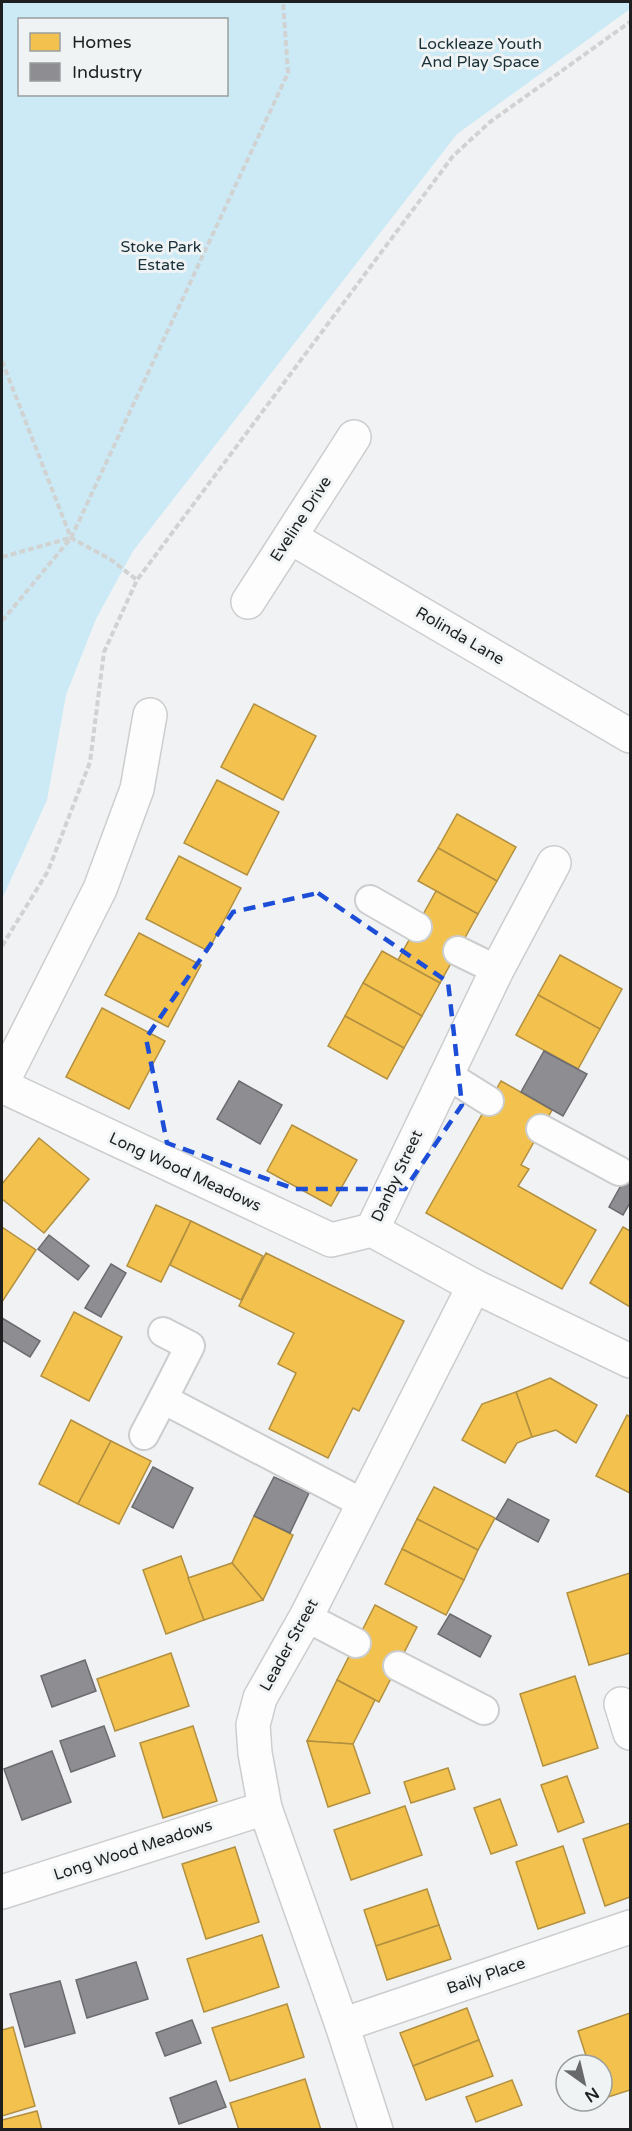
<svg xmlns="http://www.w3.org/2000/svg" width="632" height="2131" font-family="'Varela Round',sans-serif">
<rect width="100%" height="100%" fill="#f0f2f3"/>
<path fill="#cbeaf6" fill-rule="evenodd" d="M2,2H630V9L457,134L133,551L96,619L66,695L47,800L2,899ZM20,20H226V94H20Z"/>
<g fill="#f2c14e" stroke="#b29040" stroke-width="1.5">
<path d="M254,704L316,736L283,800L221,767Z"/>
<path d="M217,780L279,812L247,875L184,843Z"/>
<path d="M457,814L516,847L497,881L438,848Z"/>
<path d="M438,848L497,881L478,914L418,881Z"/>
<path d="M179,856L241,888L208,951L146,919Z"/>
<path d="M436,891L478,914L440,983L398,960Z"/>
<path d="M139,933L201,965L168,1027L105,995Z"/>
<path d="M382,951L440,983L422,1016L363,983Z"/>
<path d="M560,955L622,989L600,1029L538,995Z"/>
<path d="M363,983L422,1016L404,1048L345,1016Z"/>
<path d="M538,995L600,1029L578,1069L516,1035Z"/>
<path d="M102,1008L165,1041L129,1109L66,1077Z"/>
<path d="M345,1016L404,1048L387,1079L328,1046Z"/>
<path d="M501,1081L552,1110L521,1165L529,1169L518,1186L596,1230L562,1289L426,1213Z"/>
<path d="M292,1125L357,1160L331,1206L267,1171Z"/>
<path d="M39,1138L89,1179L44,1233L2,1199V1184Z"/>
<path d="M156,1205L191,1221L161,1282L127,1266Z"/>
<path d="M191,1221L263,1256L241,1300L170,1265Z"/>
<path d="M2,1227L36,1250L2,1302Z"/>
<path d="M623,1227L630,1231V1307L590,1283Z"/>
<path d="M266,1253L404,1321L359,1411L353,1408L328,1458L269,1429L296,1373L278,1364L294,1333L239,1306Z"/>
<path d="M74,1312L122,1337L89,1401L41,1376Z"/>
<path d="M550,1378L597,1405L576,1443L556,1430L532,1437L516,1392Z"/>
<path d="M516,1392L532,1437L517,1443L505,1463L462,1440L482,1404Z"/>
<path d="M627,1415L630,1417V1493L596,1476Z"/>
<path d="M71,1420L111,1441L78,1504L39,1484Z"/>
<path d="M111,1441L151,1461L119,1524L78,1504Z"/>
<path d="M434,1487L495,1518L478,1550L417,1519Z"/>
<path d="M254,1516L293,1535L263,1600L232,1563Z"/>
<path d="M417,1519L478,1550L464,1580L402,1549Z"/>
<path d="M402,1549L464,1580L446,1615L385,1584Z"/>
<path d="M181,1556L204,1620L166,1634L143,1570Z"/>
<path d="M232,1563L263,1600L204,1620L188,1578Z"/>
<path d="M630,1573V1653L589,1665L567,1593Z"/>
<path d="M375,1605L417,1627L379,1702L337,1680Z"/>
<path d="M171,1653L189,1706L115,1731L97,1679Z"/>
<path d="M575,1676L598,1748L543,1766L520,1694Z"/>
<path d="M337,1680L375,1700L353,1744L307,1741Z"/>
<path d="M193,1726L217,1801L163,1818L140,1743Z"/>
<path d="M307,1741L353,1744L370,1793L328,1807Z"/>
<path d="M448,1768L455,1789L411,1803L404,1782Z"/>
<path d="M567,1776L584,1822L558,1832L541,1785Z"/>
<path d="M500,1799L517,1845L491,1854L474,1808Z"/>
<path d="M405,1806L422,1855L351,1880L334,1830Z"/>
<path d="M630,1823V1897L605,1906L583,1839Z"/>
<path d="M563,1846L585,1913L538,1929L516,1862Z"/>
<path d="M235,1847L259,1922L206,1939L182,1864Z"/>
<path d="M427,1889L439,1925L376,1946L364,1910Z"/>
<path d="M439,1925L451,1959L387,1980L376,1946Z"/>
<path d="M262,1935L279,1987L204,2012L187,1959Z"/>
<path d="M287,2004L304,2057L230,2081L212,2028Z"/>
<path d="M467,2008L479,2040L413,2066L400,2033Z"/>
<path d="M630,2013V2090L602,2099V2065H589L578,2031Z"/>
<path d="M13,2027L35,2106L2,2116V2030Z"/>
<path d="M479,2040L493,2076L426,2100L413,2066Z"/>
<path d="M305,2079L321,2130H239L230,2103Z"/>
<path d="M512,2080L522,2105L476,2122L466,2097Z"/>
<path d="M37,2111L42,2130H2V2120Z"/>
</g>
<g fill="#8d8d92" stroke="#6c6c70" stroke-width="1.5">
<path d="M544,1051L587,1074L563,1116L521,1092Z"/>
<path d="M239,1081L282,1105L260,1144L217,1119Z"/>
<path d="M630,1169V1203L623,1215L609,1207Z"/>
<path d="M49,1235L89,1266L78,1280L38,1249Z"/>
<path d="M111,1264L126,1273L101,1317L85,1308Z"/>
<path d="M2,1318L40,1341L30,1357L2,1340Z"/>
<path d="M153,1467L193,1488L173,1528L132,1507Z"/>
<path d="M274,1477L309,1493L290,1533L254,1516Z"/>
<path d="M508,1499L549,1520L538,1542L496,1519Z"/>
<path d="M450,1614L491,1636L480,1657L438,1634Z"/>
<path d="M85,1660L96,1691L52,1707L41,1676Z"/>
<path d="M104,1726L115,1756L71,1772L60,1741Z"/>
<path d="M52,1751L71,1802L22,1820L4,1769Z"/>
<path d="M136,1962L148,1999L87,2018L76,1980Z"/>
<path d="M60,1981L75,2033L25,2047L10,1994Z"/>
<path d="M192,2020L201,2043L165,2056L156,2033Z"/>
<path d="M216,2081L226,2107L179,2124L170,2098Z"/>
</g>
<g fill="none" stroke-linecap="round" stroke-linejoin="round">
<defs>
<g id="service">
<path d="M370,900L417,927"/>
<path d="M458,951L497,970"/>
<path d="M446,1074L489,1101"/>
<path d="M541,1129L619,1171"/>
<path d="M163,1332L190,1346L163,1399L364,1504"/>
<path d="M144,1435L163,1399"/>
<path d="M306,1617L356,1643"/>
<path d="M398,1666L484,1710"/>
</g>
<g id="minor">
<path d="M290,537L630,736"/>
<path d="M248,602L354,437"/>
<path d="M2,1083L100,889L137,789L150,715"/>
<path d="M2,1086L331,1240L372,1230"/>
<path d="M372,1230L497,970L554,863"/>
<path d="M372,1230L474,1286L630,1361"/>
<path d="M621,1704L630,1733"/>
<path d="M2,1892L265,1808"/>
<path d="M342,2025L630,1927"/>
<path d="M376,2130L342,2025L265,1808L255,1753L253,1725L260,1698L306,1617L474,1286"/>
</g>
</defs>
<use href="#service" stroke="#cccdce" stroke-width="32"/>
<use href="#minor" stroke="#cccdce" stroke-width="36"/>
<g stroke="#d1d2d2" stroke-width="4" stroke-dasharray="6 3" stroke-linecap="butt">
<path d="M2,361L71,538L110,559L137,580"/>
<path d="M2,557L70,538"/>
<path d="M2,621L71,538L288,73L283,2"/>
<path d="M2,946L48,871L90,762L104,652L137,580L453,156L490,122L630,22"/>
</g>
<use href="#service" stroke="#fdfdfd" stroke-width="28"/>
<use href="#minor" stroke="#fdfdfd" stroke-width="33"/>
</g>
<path fill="none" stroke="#1d4ed8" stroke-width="4.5" stroke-dasharray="12 8" stroke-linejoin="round" d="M318,893L448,982L462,1105L405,1189H295L167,1143L146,1038L233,912Z"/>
<g text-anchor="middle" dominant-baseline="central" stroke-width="6" stroke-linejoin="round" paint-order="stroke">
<g font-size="16" fill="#1b3139" stroke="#eff3f4">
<text x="480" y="44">Lockleaze Youth<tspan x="480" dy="18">And Play Space</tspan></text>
<text x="161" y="247">Stoke Park<tspan x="161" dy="18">Estate</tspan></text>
</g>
<g font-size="16" fill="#1e1f20" stroke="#eff3f4">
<text transform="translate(301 519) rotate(-57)">Eveline Drive</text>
<text transform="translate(460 636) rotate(30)">Rolinda Lane</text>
<text transform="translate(185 1172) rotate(25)">Long Wood Meadows</text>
<text transform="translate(397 1176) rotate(-65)">Danby Street</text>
<text transform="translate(289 1645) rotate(-61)">Leader Street</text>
<text transform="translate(133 1850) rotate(-18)">Long Wood Meadows</text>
<text transform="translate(486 1976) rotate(-19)">Baily Place</text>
</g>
</g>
<rect width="632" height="2131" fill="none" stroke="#1e1f20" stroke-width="6"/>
<rect x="18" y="18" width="210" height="78" fill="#eff3f4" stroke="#9b9e9f" stroke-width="1.5"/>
<rect x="30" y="33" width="30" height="18" fill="#f2c14e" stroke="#9b9e9f" stroke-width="1.5"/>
<text x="72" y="48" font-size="18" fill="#1e1f20">Homes</text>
<rect x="30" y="63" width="30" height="18" fill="#8d8d92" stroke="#9b9e9f" stroke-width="1.5"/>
<text x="72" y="78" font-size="18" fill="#1e1f20">Industry</text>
<g transform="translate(584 2083) rotate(146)"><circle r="28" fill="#eff3f4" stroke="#9b9e9f" stroke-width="1.5"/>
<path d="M0-4.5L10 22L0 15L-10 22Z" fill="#68696a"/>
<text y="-9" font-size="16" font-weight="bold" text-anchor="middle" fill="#1e1f20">N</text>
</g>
</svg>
